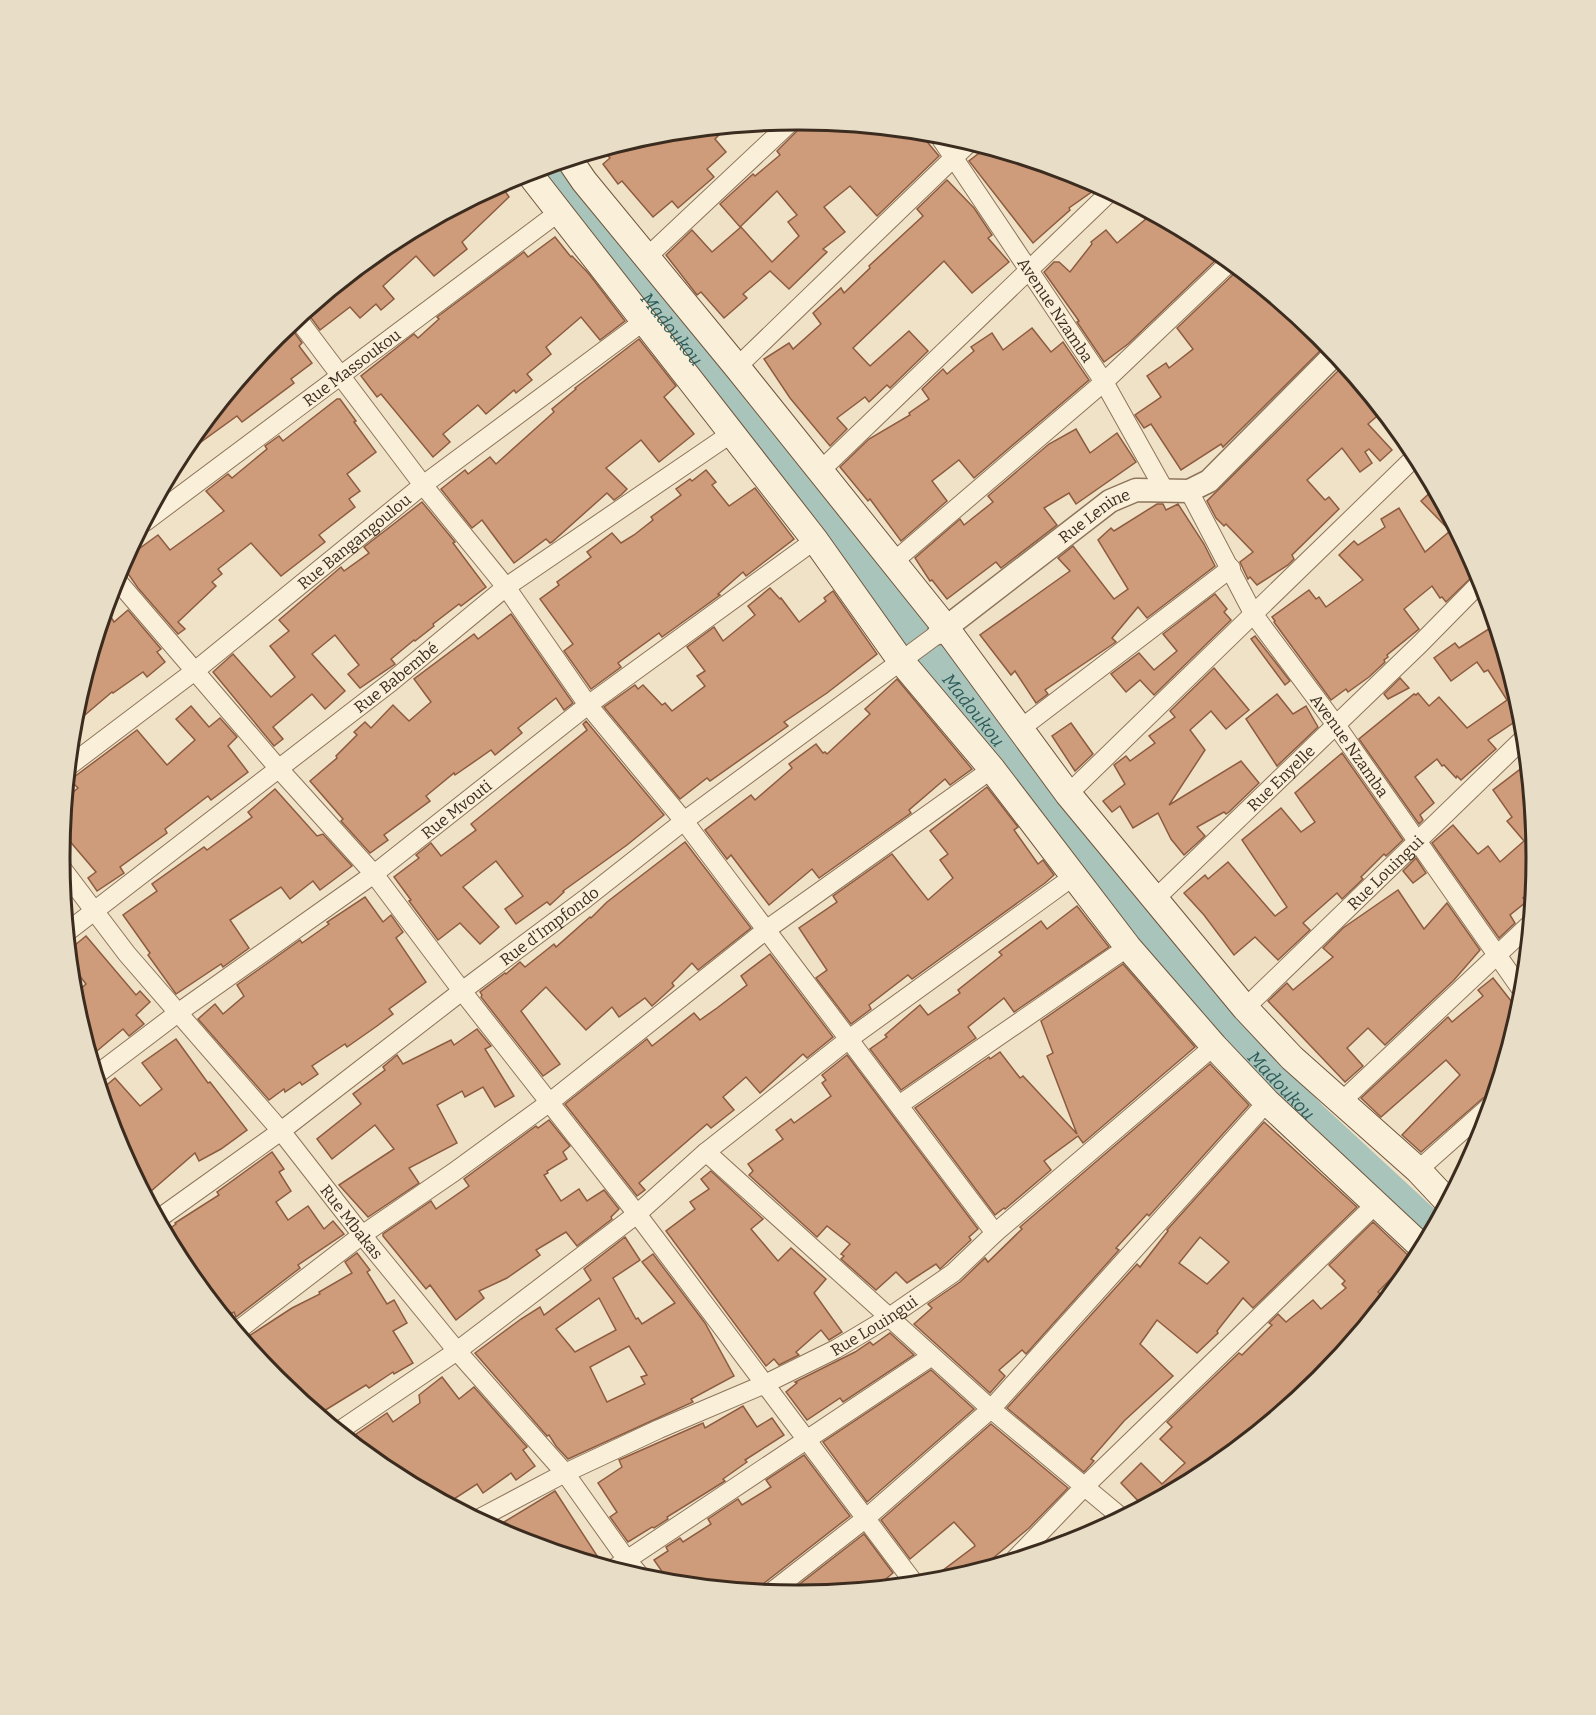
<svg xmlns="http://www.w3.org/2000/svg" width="1596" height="1715" font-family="Bitter,serif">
<rect width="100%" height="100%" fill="#f0e2c6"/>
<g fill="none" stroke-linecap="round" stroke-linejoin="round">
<path stroke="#a8c4bb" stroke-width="33" id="s1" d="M543,167L1065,826L1207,1008L1311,1117L1432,1229"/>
</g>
<g fill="#cf9c7b" stroke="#8d5c40" stroke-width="1.5" fill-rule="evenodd">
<path d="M808,120L918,131L939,156L877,216L850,186L824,207L845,232L823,249L827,252L789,289L770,271L743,294L747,298L724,318L701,292L697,295L666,255L692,230L712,252L741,227L772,262L799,236L788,222L797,215L777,191L740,227L720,204L753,174L755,176L780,155L777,151Z"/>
<path d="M728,126L715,139L726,152L707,169L714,177L678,208L672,201L653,217L622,181L618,184L603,164L610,158L602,149L654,134Z"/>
<path d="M987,147L1081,176L1100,186L1069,208L1070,210L1033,243L969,161Z"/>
<path d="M947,180L974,208L992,235L988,238L1009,262L972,293L944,261L853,348L870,366L909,331L928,351L890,388L887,385L869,402L865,397L837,418L847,429L830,446L790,398L764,359L789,343L793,349L821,324L813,313L841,288L844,293L870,268L869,266L923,216L917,209Z"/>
<path d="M500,184L509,197L462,242L467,249L434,276L416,256L383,286L394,299L381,310L376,304L360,318L350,307L320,330L306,311L333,289L336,293L370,264L367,261L388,244Z"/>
<path d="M1152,214L1208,244L1221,255L1128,344L1104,362L1077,322L1079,321L1044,272L1054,262H1059L1070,272L1092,244L1091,242L1106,230L1117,243Z"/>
<path d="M555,237L571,257L572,256L589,274L625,321L600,340L581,317L546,347L551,354L527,374L532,380L516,393L514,390L486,414L478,405L443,434L450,442L433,457L381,394L377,397L361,376L414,334L418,338L439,319L437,317L524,252L528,257Z"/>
<path d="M1239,269L1320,336L1327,344L1223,447L1221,444L1181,470L1151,424L1144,428L1135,415L1161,397L1147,376L1166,363L1169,368L1193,349L1177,328Z"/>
<path d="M289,325L302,343L299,346L312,363L291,379L294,383L242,422L237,416L187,452L185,447L276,335Z"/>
<path d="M1032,328L1051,352L1063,342L1089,380L974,478L959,460L932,481L947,501L901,541L870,499L868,501L840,467L869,439L910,415L909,413L929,399L922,389L943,369L947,374L974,351L971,347L992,333L1003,350Z"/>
<path d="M639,339L676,386L664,397L694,434L659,462L641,440L606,468L627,489L621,495L614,500L607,493L552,542L550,543L546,539L514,563L482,520L472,528L441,489L465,470L468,474L490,457L496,464L554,412L552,409L576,389L575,388Z"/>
<path d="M1344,365L1382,412L1368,424L1392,450L1380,461L1369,449L1365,452L1372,463L1360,472L1342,448L1307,480L1325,500L1329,497L1339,509L1292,555L1294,559L1288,565L1257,585L1250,577L1248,579L1240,562L1253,552L1226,524L1224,526L1216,518L1207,501Z"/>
<path d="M337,399H340L356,421L354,422L376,452L347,474L360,491L349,499L355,507L319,535L325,542L281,576L251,543L218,569L222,574L212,582L216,586L178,622L185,629L178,634L138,588L122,565L125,559L158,535L170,550L224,511L206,491L228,474L232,478L267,449L265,446L279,436L283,441Z"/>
<path d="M1076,429L1090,453L1117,433L1136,462L1076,504L1069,493L1044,508L1057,525L1001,568L996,562L947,599L932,580L930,581L915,558L960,519L964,525L993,502L988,496L1049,444Z"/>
<path d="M706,470L716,482L712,485L729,506L755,488L794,539L746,576L743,572L718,594L720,595L662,637L659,633L618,663L621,667L591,689L564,651L573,644L540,599L559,585L557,582L591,557L587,552L612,533L621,543L634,535L653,520L651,517L681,495L676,489L690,479L692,481Z"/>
<path d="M1434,489L1478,571L1446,602L1442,597L1440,598L1432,586L1404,609L1419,629L1387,655L1388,657L1384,660L1385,662L1369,677L1348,692L1346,689L1331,700L1274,622L1275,621L1272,617L1309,590L1316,599L1319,597L1326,607L1363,580L1339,555L1354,541L1358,545L1385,527L1381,519L1399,508L1425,552L1450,531L1421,501Z"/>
<path d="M422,502L455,542L453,543L486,587L461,606L459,604L433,624L434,626L415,641L414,640L391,659L395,664L360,688L348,674L359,665L335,635L312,654L345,691L325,709L312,694L273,727L283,739L274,746L213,672L233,654L271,697L295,677L270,646L289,631L279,620L341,567L344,571L369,553L364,547Z"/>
<path d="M1157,504H1163L1166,510L1178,504L1204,544L1215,566L1147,618L1138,607L1112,638L1116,642L1045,690L1048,694L1036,703L1015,671L1011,675L980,635L1070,571L1058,558L1073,546L1114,599L1128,589L1098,540L1111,528L1114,531Z"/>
<path d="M770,588L780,599L781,598L799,622L826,601L824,598L833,591L877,654L827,693L784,722L788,726L710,781L707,778L680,799L604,707L635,685L638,689L643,685L662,705L665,703L672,711L705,686L697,676L705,671L687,647L714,627L723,641L755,615L748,606Z"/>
<path d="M1215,594L1227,609L1224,612L1231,620L1154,695L1140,680L1126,692L1111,674L1139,653L1154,670L1177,651L1163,634Z"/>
<path d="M106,609L114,622L128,610L161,649L157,652L165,662L147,677L143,672L113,693L112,692L73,725L74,713Z"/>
<path d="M511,614L573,703L564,710L556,698L518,728L522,733L495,755L491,750L455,775L454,773L426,796L430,801L384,835L388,840L370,853L341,821L343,819L310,781L337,758L336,756L357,735L354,732L365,722L371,728L393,705L409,721L431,702L414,679L474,634L478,639Z"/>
<path d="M1495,625L1522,717L1488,740L1496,749L1461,780L1457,776L1456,778L1444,765L1442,766L1437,759L1415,777L1434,803L1420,815L1423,820L1419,824L1359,739L1414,694L1416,695L1418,693L1429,706L1439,697L1467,728L1507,700L1488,670L1484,672L1477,662L1451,681L1434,658L1455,643L1459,648Z"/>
<path d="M1255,636L1290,681L1285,685L1251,639Z"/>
<path d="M1214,668L1249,710L1226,729L1211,711L1190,730L1205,750L1169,805L1241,761L1259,783L1229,812L1226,814L1224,812L1197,827L1205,836L1184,855L1171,839L1158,813L1133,828L1120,806L1112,812L1103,801L1125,784L1114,765L1126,756L1130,761L1155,743L1149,736L1175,717L1170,711Z"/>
<path d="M1400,678L1409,688L1388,699L1384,694Z"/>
<path d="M897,679L972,769L950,785L945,779L909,810L911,813L819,878L812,869L769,905L731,855L727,859L705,830L751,795L755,800L792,768L789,764L816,744L823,753L825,752L827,754L870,714L865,709Z"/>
<path d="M1277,694L1293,714L1306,706L1318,727L1277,766L1246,719Z"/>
<path d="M191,706L209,727L220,718L237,737L228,746L248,772L211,800L208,796L165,829L167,833L120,867L124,873L97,891L88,878L96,872L62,832L66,798L78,788L70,780L137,730L167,765L195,740L176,719Z"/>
<path d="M586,721L664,815L627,845L563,891L564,892L550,905L547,902L516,924L505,909L523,896L496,861L463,887L499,927L480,944L460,923L438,940L409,901L411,900L394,877L419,858L416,855L431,843L441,856L476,830L471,824L587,730L583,724Z"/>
<path d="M1071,723L1093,754L1075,771L1052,736Z"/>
<path d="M1342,753L1403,840L1386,856L1384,854L1361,877L1363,879L1342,899L1337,893L1303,923L1310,930L1278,960L1255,937L1234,955L1204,915L1184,893L1205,875L1208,879L1228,862L1275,916L1287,907L1242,840L1281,808L1301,832L1315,822L1295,793Z"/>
<path d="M1527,764L1536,857L1533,890L1523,898L1526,902L1510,915L1515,923L1499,938L1432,843L1453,825L1478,854L1488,846L1500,862L1524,841L1507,821L1512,817L1493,790Z"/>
<path d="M987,787L1018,827L1014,830L1038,864L1043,860L1054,875L1045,883L912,979L908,975L869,1005L871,1009L851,1024L816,978L827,970L799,928L837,902L833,896L892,854L928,900L953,878L940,860L948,854L930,831Z"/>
<path d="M275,789L317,836L323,834L352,866L320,890L313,881L290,899L281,887L230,920L249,948L223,967L221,964L176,994L148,955L150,953L123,915L157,891L152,884L204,847L207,850L252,817L248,812Z"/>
<path d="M685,842L751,928L698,970L692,963L672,983L674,986L652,1006L645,998L619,1017L612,1007L586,1030L546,987L521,1011L560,1064L543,1076L481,997L482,995L480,992L505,973L506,974L520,962L525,967L554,944L556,947L590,917L591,918L607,902Z"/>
<path d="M1416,858L1426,873L1413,883L1403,871Z"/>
<path d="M1398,890L1424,929L1447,903L1480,950L1454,980L1385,1045L1368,1028L1347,1048L1363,1066L1345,1082L1268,1001L1287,983L1293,990L1333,957L1323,948L1343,928Z"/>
<path d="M365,897L383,922L391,915L403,932L396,938L426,982L389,1009L393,1014L377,1026L347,1047L345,1044L312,1066L318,1074L302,1085L300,1082L285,1092L284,1089L269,1100L198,1019L215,1004L223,1014L244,996L237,985L300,940L302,943L329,924L327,922Z"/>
<path d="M1077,906L1109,947L1014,1012L1004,998L968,1027L976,1038L901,1090L870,1049L887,1037L885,1035L920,1005L928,1015L960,993L958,990L1002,955L999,952L1041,921L1047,929Z"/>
<path d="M86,936L136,995L140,991L150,1002L136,1015L144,1024L129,1036L123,1029L91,1056L74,995L86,984L71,965L69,950Z"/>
<path d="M770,954L833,1037L807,1058L803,1054L760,1093L746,1077L723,1097L734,1110L711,1128L707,1124L639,1183L645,1190L637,1196L565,1104L647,1039L652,1046L694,1013L700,1020L717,1008L747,985L741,976Z"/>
<path d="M1123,964L1195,1047L1083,1143L1078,1136L1044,1161L1051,1170L1005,1209L1004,1208L995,1215L915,1108L989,1057L990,1059L1000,1052L1020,1078L1023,1076L1077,1134L1047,1056L1053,1053L1041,1021Z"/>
<path d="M1493,978L1519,1011L1494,1092L1483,1098L1421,1152L1402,1135L1460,1075L1446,1060L1381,1117L1361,1098L1448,1017L1452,1022L1483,996L1478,990Z"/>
<path d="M477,1029L491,1046L485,1049L514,1096L495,1107L483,1087L465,1097L462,1091L437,1105L457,1143L409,1168L419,1183L368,1217L339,1185L394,1149L375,1125L332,1159L317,1139L361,1104L353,1094L385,1070L383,1067L397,1055L403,1064L451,1040L454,1045Z"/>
<path d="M176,1039L208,1083L210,1082L247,1130L221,1149L199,1161L195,1153L150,1192L148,1190L145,1193L116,1140L101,1090L115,1078L140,1106L162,1089L142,1063Z"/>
<path d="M847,1055L978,1229L969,1237L971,1240L940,1269L936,1264L907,1283L896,1272L876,1290L841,1259L844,1256L841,1254L850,1244L827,1226L817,1237L749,1175L753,1171L748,1164L783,1139L776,1130L791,1119L794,1123L831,1096L822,1083L826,1080L822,1075Z"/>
<path d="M1210,1064L1249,1105L1149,1216L1147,1214L1116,1248L1119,1250L1026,1354L1022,1350L999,1370L1005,1376L990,1393L914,1324L932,1308L928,1304L960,1282L985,1258L988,1262L1022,1229L1020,1227Z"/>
<path d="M549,1120L570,1146L563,1152L567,1159L547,1171L548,1173L544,1175L561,1201L579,1189L587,1201L604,1190L619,1209L611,1217L612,1219L577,1246L566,1232L536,1250L540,1255L507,1278L479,1291L484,1298L456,1320L430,1285L426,1289L383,1236V1234L431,1201L436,1209L469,1186L464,1179L536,1126L538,1128Z"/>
<path d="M1264,1122L1357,1207L1253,1308L1243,1298L1217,1331L1218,1333L1197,1353L1157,1320L1140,1344L1173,1376L1124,1421L1091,1459L1094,1461L1084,1472L1007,1408L1137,1264L1140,1267L1168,1231L1167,1230ZM1200,1237L1229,1262L1207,1284L1179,1263Z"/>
<path d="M272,1152L284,1169L279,1172L291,1191L276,1202L288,1220L308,1206L324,1229L333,1221L344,1234L298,1265L300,1268L236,1317L234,1312L225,1317L184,1267L165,1232L176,1224L175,1223L219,1195L217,1192Z"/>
<path d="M711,1171L763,1219L751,1229L778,1261L791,1248L826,1279L814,1293L842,1332L829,1340L821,1330L796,1352L799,1355L779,1365L774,1359L766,1366L666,1231L695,1209L690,1202L709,1189L701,1179Z"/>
<path d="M1373,1222L1411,1258L1378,1292L1386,1299L1320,1380L1208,1471L1143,1506L1121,1483L1141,1463L1162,1484L1185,1463L1160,1439L1172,1427L1167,1422L1239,1353L1242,1355L1272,1325L1269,1323L1278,1314L1286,1322L1313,1300L1321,1309L1346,1288L1342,1284L1345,1281L1329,1265Z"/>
<path d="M625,1237L640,1260L613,1278L636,1319L638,1318L642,1324L675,1303L642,1262L653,1254L705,1323L734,1376L691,1399L693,1402L568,1459L556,1446L549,1435L547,1436L475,1353L521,1319L540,1307L544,1315L591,1280L584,1269ZM599,1298L616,1330L575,1352L556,1329ZM629,1346L647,1375L641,1377L645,1384L607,1402L590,1367Z"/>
<path d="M357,1253L370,1270L367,1272L387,1304L394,1300L407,1323L393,1331L413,1363L394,1374L393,1372L369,1388L366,1385L319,1414L276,1379L249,1336L292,1308L320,1294L319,1292L352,1273L345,1262Z"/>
<path d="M890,1333L914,1355L843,1402L840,1398L807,1420L786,1392L797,1383L795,1382L855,1352L870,1342L873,1345Z"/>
<path d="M931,1370L974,1409L867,1502L823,1442Z"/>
<path d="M442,1377L459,1399L474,1387L527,1447L523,1450L535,1466L516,1480L511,1473L483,1493L477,1484L448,1503L388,1471L349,1439L387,1413L393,1422L420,1403L419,1395Z"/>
<path d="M743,1406L757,1427L772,1418L784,1435L745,1460L747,1462L723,1479L725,1481L667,1517L668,1519L654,1528L652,1527L628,1542L610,1517L617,1512L598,1483L622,1467L619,1460L703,1423L705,1428Z"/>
<path d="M991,1424L1068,1488L1029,1528L992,1559L997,1565L942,1581L926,1583L975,1546L974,1544L954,1522L910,1559L881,1520Z"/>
<path d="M804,1455L850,1516L763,1584L759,1592L670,1583L654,1560L668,1551L666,1547L680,1538L683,1542L711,1524L708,1519L738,1499L742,1505L771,1487L766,1480Z"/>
<path d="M555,1491L603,1565V1566L515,1539L494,1528Z"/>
<path d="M864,1534L893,1573L875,1588L798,1595L787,1594Z"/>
</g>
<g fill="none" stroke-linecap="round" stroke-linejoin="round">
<defs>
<g id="minor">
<path id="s2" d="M937,133L1104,382L1165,491"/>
<path d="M647,257L793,120"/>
<path d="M297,318L423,485L506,587L588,705L684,821L995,1233"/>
<path d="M737,367L970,142"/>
<path d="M820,471L1110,192"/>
<path id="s3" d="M1189,491L1254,615L1336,725L1523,992"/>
<path id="s4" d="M145,522L559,212"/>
<path d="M892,563L1104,382L1230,262"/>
<path d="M115,578L279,769L374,874L462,991L637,1214L915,1584"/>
<path d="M1020,729L1231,568"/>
<path id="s5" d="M69,766L196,670L423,485L644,321"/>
<path d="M1068,794L1416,456"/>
<path id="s6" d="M61,867L127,954L281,1131L362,1235L457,1351L565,1473L627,1560L642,1578"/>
<path id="s7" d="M1154,900L1420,644L1482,581"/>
<path id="s8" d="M67,932L391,682L506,587L732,433"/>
<path id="s9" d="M1245,1008L1524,738"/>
<path id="s10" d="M96,1075L179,1012L374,874L588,705L815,540"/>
<path d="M1342,1101L1529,925"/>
<path d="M899,1105L1128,947"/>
<path d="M706,1152L991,1409L1121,1517"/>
<path d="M1418,1170L1490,1106"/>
<path id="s11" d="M158,1219L281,1131L462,991L585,899L684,821L939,633"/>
<path d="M237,1331L362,1235L454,1172L550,1102L766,930L992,769"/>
<path d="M339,1431L457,1351L637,1214L706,1152L849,1039L1074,876"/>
<path id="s12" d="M478,1519L565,1473L659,1429L765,1384L836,1349L888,1318L953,1273L995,1233L1214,1046"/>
<path d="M1015,1559L1084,1487L1376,1204"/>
<path d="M613,1569L932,1356"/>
<path d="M770,1593L865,1519L991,1409L1267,1102"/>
</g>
<g id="tertiary">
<path id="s13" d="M939,633L1110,501L1136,490L1189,491L1209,481L1335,354"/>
</g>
<g id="secondary">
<path d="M569,159L584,181L737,367L946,628L1068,794L1245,1008L1292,1058L1418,1170L1447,1201"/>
<path d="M528,172L815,540L901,661L992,769L1128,947L1214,1046L1267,1102L1422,1247"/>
</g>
</defs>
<use href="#minor" stroke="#8d745b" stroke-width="20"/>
<use href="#tertiary" stroke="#8d745b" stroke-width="25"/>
<use href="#secondary" stroke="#6f553e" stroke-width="28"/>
<use href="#minor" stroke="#faf0da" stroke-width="18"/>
<use href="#tertiary" stroke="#faf0da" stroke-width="22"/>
<use href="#secondary" stroke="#faf0da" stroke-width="26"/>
</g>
<g text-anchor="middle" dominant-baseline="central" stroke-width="6" stroke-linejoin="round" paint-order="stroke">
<g font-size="16" fill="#3c2c1f" stroke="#f7edd6">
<text stroke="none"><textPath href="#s2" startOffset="213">Avenue Nzamba</textPath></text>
<text stroke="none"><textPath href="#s4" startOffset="258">Rue Massoukou</textPath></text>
<text stroke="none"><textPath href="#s13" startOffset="195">Rue Lenine</textPath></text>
<text stroke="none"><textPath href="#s5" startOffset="363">Rue Bangangoulou</textPath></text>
<text stroke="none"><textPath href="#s8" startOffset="416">Rue Babembé</textPath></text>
<text stroke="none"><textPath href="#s3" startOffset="302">Avenue Nzamba</textPath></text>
<text stroke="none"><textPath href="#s7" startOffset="176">Rue Enyelle</textPath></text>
<text stroke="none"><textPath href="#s10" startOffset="448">Rue Mvouti</textPath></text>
<text stroke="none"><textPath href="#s9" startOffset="195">Rue Louingui</textPath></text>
<text stroke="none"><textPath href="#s11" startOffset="489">Rue d'Impfondo</textPath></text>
<text stroke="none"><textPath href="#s6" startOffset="459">Rue Mbakas</textPath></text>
<text stroke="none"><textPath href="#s12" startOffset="441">Rue Louingui</textPath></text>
</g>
<g font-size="18" font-style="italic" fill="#2e5c58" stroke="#f7edd6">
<text stroke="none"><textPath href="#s1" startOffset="207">Madoukou</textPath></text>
<text stroke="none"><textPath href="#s1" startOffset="693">Madoukou</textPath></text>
<text stroke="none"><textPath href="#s1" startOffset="1179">Madoukou</textPath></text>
</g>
</g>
<path d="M0 0H1596V1715H0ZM797 130H799A727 727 0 0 1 1526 857V858A727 727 0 0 1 799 1585H797A727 727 0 0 1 70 858V857A727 727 0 0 1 797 130Z" fill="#e8dec7" fill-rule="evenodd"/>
<path fill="none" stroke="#3c2c1f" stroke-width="3" d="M797 130H799A727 727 0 0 1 1526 857V858A727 727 0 0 1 799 1585H797A727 727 0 0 1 70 858V857A727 727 0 0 1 797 130Z"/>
</svg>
